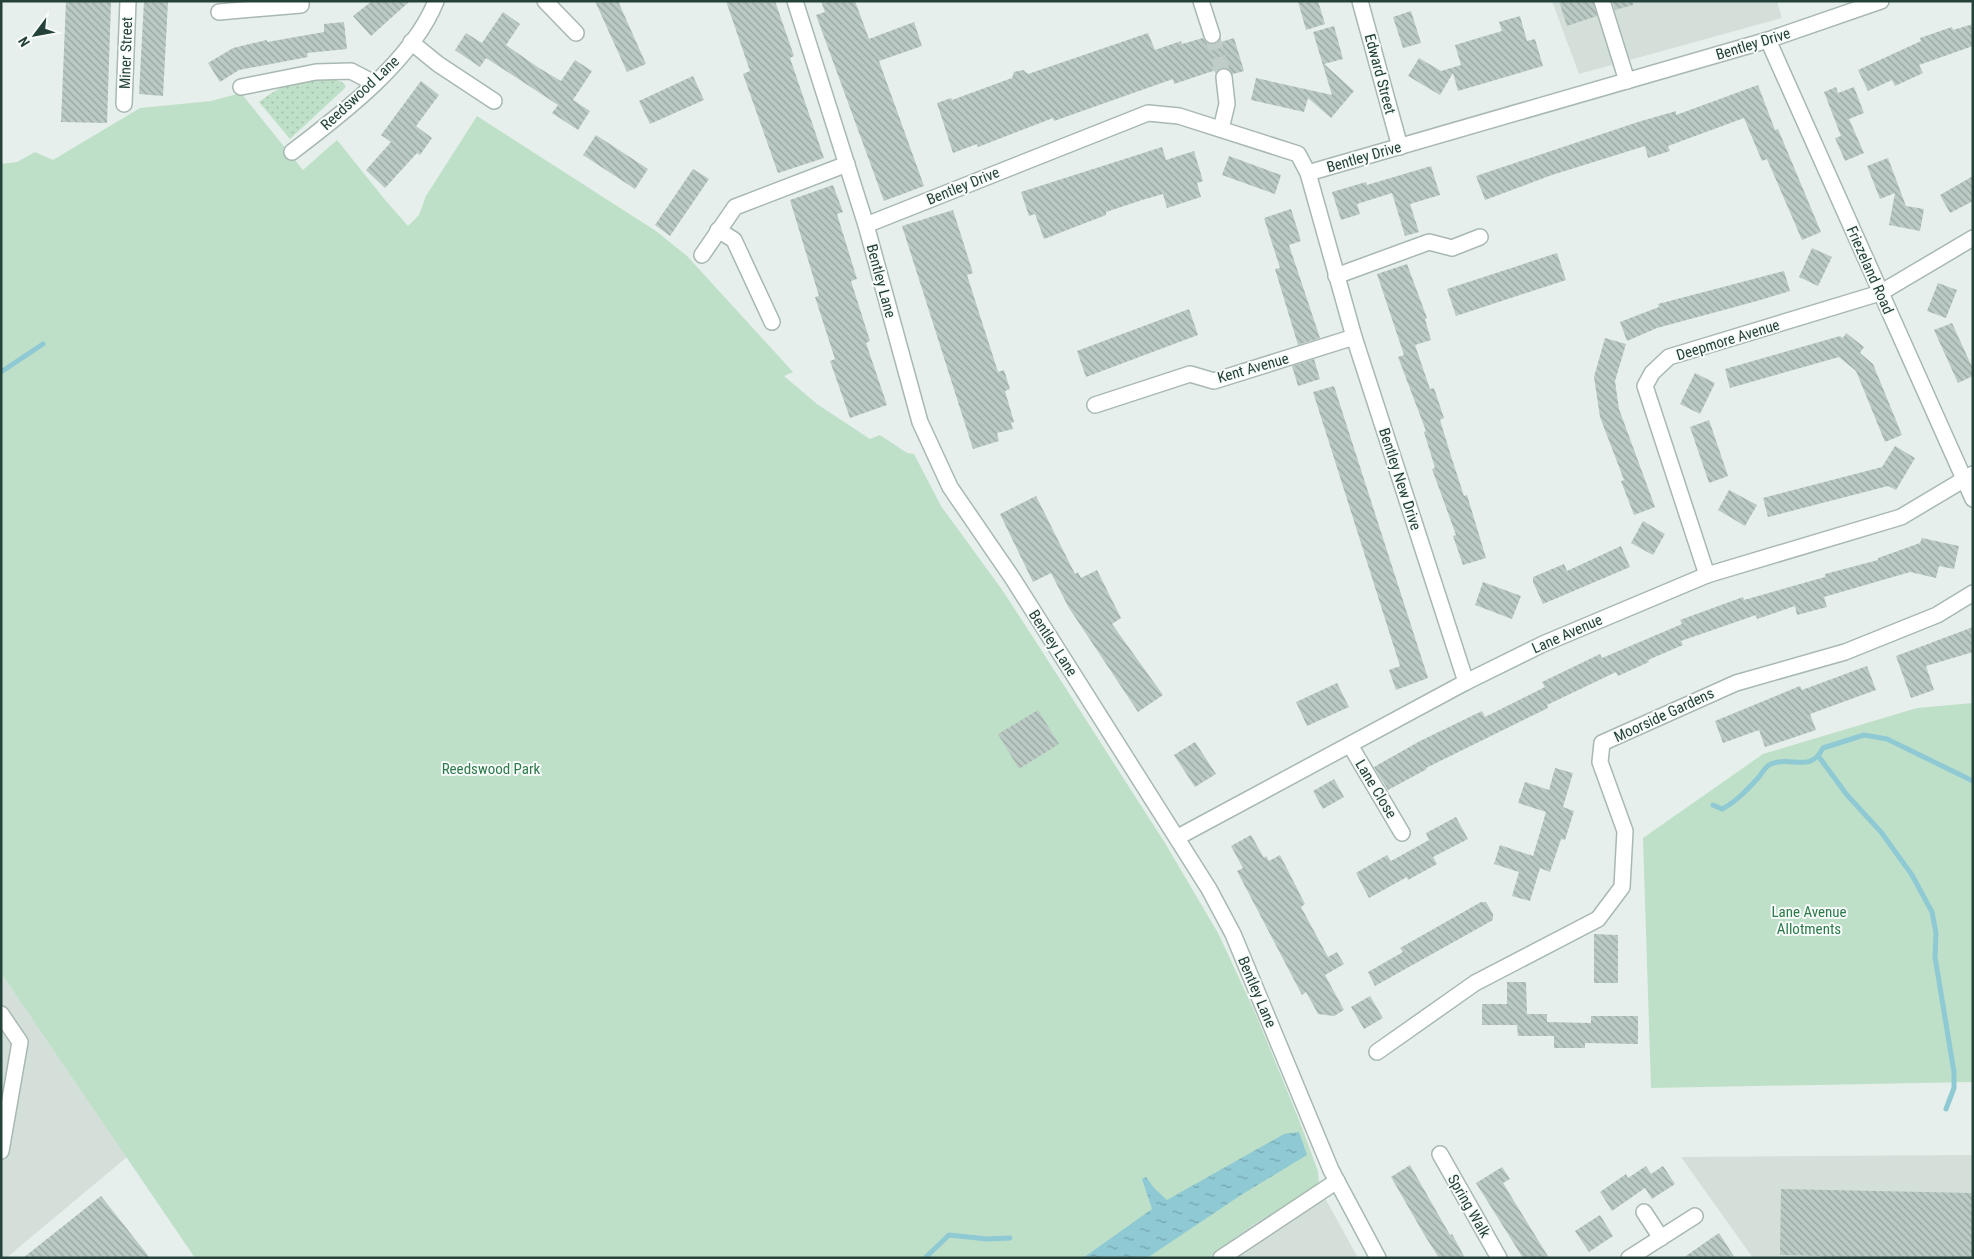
<svg xmlns="http://www.w3.org/2000/svg" width="1974" height="1259" font-family="'Roboto Condensed',sans-serif">
<defs>
<pattern id="grass-dots" width="8" height="8" patternUnits="userSpaceOnUse" patternTransform="scale(1.25)"><rect width="8" height="8" fill="#bfe0c8"/><path d="M2 2h.1M6 6h.1" fill="none" stroke="#a4c1ad" stroke-width="1.8" stroke-linecap="round"/></pattern>
<pattern id="water-ripples" width="26" height="14" patternUnits="userSpaceOnUse" patternTransform="scale(1.25)"><rect width="26" height="14" fill="#8ec9d4"/><path d="M2 4q2-2 4 0t4 0M15 11q2-2 4 0t4 0" fill="none" stroke="#74a5ad"/></pattern>
<pattern id="building-back-hatch" width="6" height="6" patternUnits="userSpaceOnUse" patternTransform="scale(1.25)"><rect width="6" height="6" fill="#bbcac4"/><path d="M-1 5l2 2M0 0l6 6M5-1l2 2" fill="none" stroke="#98a6a0"/></pattern>
</defs>
<rect width="100%" height="100%" fill="#e6efeb"/>
<g fill="#d4dfda">
<path d="M1552,1H1777L1782,18L1579,74Z"/>
<path d="M1,973L127,1157L6,1258H1Z"/>
<path d="M1973,1155V1258H1753L1681,1157Z"/>
<path d="M1319,1187L1358,1258H1208L1254,1224Z"/>
</g>
<path fill="url(#grass-dots)" d="M332,79L342,82L346,86L344,89L290,139L259,102C287,81 297,80 332,79Z"/>
<g fill="#bfe0c8">
<path d="M241,93L303,170L337,140L386,201L408,226L419,215L426,196L477,116L656,231L687,256L793,372L784,376L817,404L870,439L880,435L907,453L914,454L941,506L1003,591L1047,659L1165,843L1218,933L1254,1010L1299,1120L1318,1171L1319,1187L1254,1224L1208,1258H195L1,973V164L17,162L35,152L53,160L140,108L211,101Z"/>
<path d="M1973,703V1082L1651,1088L1643,838L1763,754L1917,708Z"/>
</g>
<path fill="url(#water-ripples)" d="M1299,1132L1307,1155L1241,1195L1147,1258H1083L1152,1209L1142,1179L1146,1177L1154,1188L1167,1200L1284,1134Z"/>
<g fill="none" stroke-linecap="round" stroke-linejoin="round">
<g stroke="#8ec9d4" stroke-width="5">
<path d="M1,372L43,344"/>
<path d="M1819,757L1847,795L1881,832L1912,875L1932,912L1936,933L1935,957L1954,1072V1088L1946,1109"/>
<path d="M1713,805L1722,809C1736,802 1748,789 1758,778C1762,774 1765,766 1771,764C1791,755 1810,774 1823,748L1864,735L1887,739L1973,781"/>
<path d="M925,1258L949,1235L987,1239L1010,1238"/>
</g>
</g>
<g fill="url(#building-back-hatch)">
<path d="M66,1H111L107,123L61,122Z"/>
<path d="M144,1H168L163,96L139,94Z"/>
<path d="M372,1H410L371,36L353,16Z"/>
<path d="M595,1H618L646,64L627,72Z"/>
<path d="M726,1H775L794,56L790,58L824,158L778,173L743,74L750,71Z"/>
<path d="M821,1H855L869,39L914,22L922,46L879,61L924,186L884,201L816,15L825,12Z"/>
<path d="M1298,1H1318L1325,24L1306,30Z"/>
<path d="M1559,1H1593L1597,16L1567,26Z"/>
<path d="M1612,1H1633V5L1615,10Z"/>
<path d="M1411,11L1421,43L1403,48L1393,17Z"/>
<path d="M503,12L520,24L506,45L539,68L561,81L575,60L592,71L573,100L590,111L578,130L552,113L558,105L514,76L486,58L480,67L455,50L466,33L482,43Z"/>
<path d="M1520,16L1527,41L1535,39L1543,66L1458,91L1453,73L1440,95L1408,76L1419,58L1441,71L1461,65L1455,45L1502,31L1499,22Z"/>
<path d="M344,22L347,49L307,53L308,57L239,70L220,82L208,63L233,48L267,40V42L324,32V24Z"/>
<path d="M1973,24V46L1919,65L1923,73L1895,86L1892,80L1868,91L1858,70L1921,41L1920,38L1952,27L1953,30Z"/>
<path d="M1334,26L1343,59L1324,64L1354,91L1331,118L1308,98L1304,112L1251,100L1256,78L1332,95L1313,32Z"/>
<path d="M1148,33L1155,50L1181,41L1182,44L1203,38L1206,42L1214,44L1234,38L1244,71L1233,74L1228,69L1222,68L1174,84L1173,79L1054,121L1053,118L978,147L977,144L953,153L937,103L951,98L952,100L1012,78L1014,72L1023,70L1028,74Z"/>
<path d="M693,76L704,100L650,124L639,101Z"/>
<path d="M421,81L439,95L416,126L432,138L420,155L417,153L385,188L366,170L391,142L381,135Z"/>
<path d="M1758,85L1775,130L1778,129L1821,232L1802,240L1767,159L1762,161L1744,118L1668,146L1670,151L1648,158L1645,146L1552,175L1485,200L1476,176L1638,122L1676,111V115Z"/>
<path d="M1836,87L1838,93L1854,87L1864,113L1849,119L1864,153L1845,161L1835,138L1841,136L1824,92Z"/>
<path d="M596,135L648,169L635,189L583,155Z"/>
<path d="M1162,147L1166,160L1194,151L1203,181L1197,183L1201,197L1167,208L1163,194L1142,200L1106,212V215L1044,239L1035,214L1029,216L1021,192Z"/>
<path d="M1229,156L1281,175L1275,194L1222,175Z"/>
<path d="M1888,158L1906,206L1924,209L1920,231L1889,225L1895,193L1880,199L1867,166Z"/>
<path d="M1431,166L1440,195L1410,204L1419,232L1405,236L1392,193L1357,204L1360,214L1341,220L1332,192L1366,182L1367,185Z"/>
<path d="M693,169L709,179L670,236L655,225Z"/>
<path d="M1973,176V201L1950,213L1940,195Z"/>
<path d="M833,185L843,212L837,214L857,279L851,281L870,341L866,343L887,405L850,418L830,361L835,359L815,297L819,296L790,200Z"/>
<path d="M1291,209L1301,241L1289,245L1320,338L1298,345L1275,269L1280,268L1264,218Z"/>
<path d="M953,210L973,273L967,275L998,372L1004,370L1010,389L1005,391L1014,422L1011,423L1013,429L997,433L999,441L973,449L902,226Z"/>
<path d="M1812,248L1832,257L1818,286L1799,277Z"/>
<path d="M1557,253L1566,280L1456,316L1447,289Z"/>
<path d="M1407,264L1427,318L1425,319L1431,340L1415,345L1430,389L1434,388L1444,418L1440,420L1451,456L1464,496L1467,495L1486,558L1463,565L1453,536L1456,535L1432,469L1435,468L1424,432L1426,431L1398,357L1404,355L1377,274Z"/>
<path d="M1784,271L1790,291L1757,301L1657,328L1627,341L1620,322L1659,307L1658,304Z"/>
<path d="M1938,283L1957,290L1946,318L1927,311Z"/>
<path d="M1189,309L1198,335L1086,377L1077,351Z"/>
<path d="M1952,323L1973,369V376L1958,383L1934,330Z"/>
<path d="M1846,333L1864,347L1860,353L1873,364L1902,435L1885,442L1856,371L1839,357L1730,388L1725,369L1840,336L1843,338Z"/>
<path d="M1605,338L1626,344L1615,381L1619,409L1655,507L1634,515L1621,481L1624,480L1600,417L1594,377Z"/>
<path d="M1314,359L1320,379L1298,386L1292,366Z"/>
<path d="M1695,373L1715,383L1700,414L1680,404Z"/>
<path d="M1334,386L1428,678L1396,690L1389,670L1400,666L1313,392Z"/>
<path d="M1709,420L1728,476L1709,483L1690,427Z"/>
<path d="M1895,446L1915,458L1896,490L1888,486L1768,517L1763,498L1882,467Z"/>
<path d="M1729,490L1757,505L1745,526L1718,510Z"/>
<path d="M1036,496L1075,574L1078,572L1081,578L1097,570L1121,618L1112,624L1163,695L1138,712L1069,608L1051,573L1033,582L1000,514Z"/>
<path d="M1643,521L1665,534L1653,555L1631,543Z"/>
<path d="M1922,538L1959,546L1954,569L1939,566L1936,578L1910,572L1824,597L1827,607L1797,615L1795,606L1757,619L1756,615L1681,641L1683,645L1648,660L1649,662L1618,676L1616,672L1547,705L1548,708L1426,768L1427,769L1388,790L1374,767L1420,741L1482,711L1485,717L1545,687L1542,682L1600,654L1602,658L1682,624L1680,620L1743,597L1744,600L1825,577V574L1878,560V558L1920,543Z"/>
<path d="M1621,546L1630,567L1543,604L1533,582V577L1564,564L1567,571Z"/>
<path d="M1483,582L1521,596L1512,619L1475,605Z"/>
<path d="M1973,627V652L1926,666L1934,690L1911,698L1896,656Z"/>
<path d="M1867,666L1876,690L1810,714L1816,730L1765,747L1759,730L1723,743L1715,721L1800,686L1802,690Z"/>
<path d="M1337,683L1349,707L1307,726L1296,702Z"/>
<path d="M1038,710L1059,744L1019,769L998,734Z"/>
<path d="M1195,742L1216,774L1195,787L1174,755Z"/>
<path d="M1555,768L1573,773L1563,807L1574,811L1565,840L1561,839L1550,872L1540,868L1530,901L1512,896L1519,872L1494,864L1500,845L1533,856L1546,812L1518,803L1525,782L1549,790Z"/>
<path d="M1334,779L1344,797L1323,809L1313,791Z"/>
<path d="M1456,817L1468,839L1433,857L1437,864L1408,880L1407,877L1369,898L1356,873L1387,855L1391,861L1429,840L1426,833Z"/>
<path d="M1251,835L1264,858L1266,856L1269,861L1280,855L1305,904L1301,907L1328,957L1337,952L1344,964L1325,975L1344,1010L1334,1016L1318,1014L1306,992L1302,995L1237,871L1243,868L1231,846Z"/>
<path d="M1481,902H1486L1493,914V920L1375,986L1368,972L1403,952L1400,948Z"/>
<path d="M1594,934L1618,935V983H1594Z"/>
<path d="M1507,982H1526L1527,1014H1547V1022L1591,1023V1016H1638V1044L1585,1043V1048H1554V1036H1518L1517,1025H1482V1004H1507Z"/>
<path d="M1370,996L1383,1018L1364,1029L1351,1007Z"/>
<path d="M1410,1165L1450,1235L1452,1234L1465,1258H1439L1425,1236L1391,1177Z"/>
<path d="M1646,1166L1651,1174L1663,1166L1675,1184L1652,1199L1645,1188L1612,1211L1600,1192L1626,1174L1628,1178Z"/>
<path d="M1502,1167L1510,1179L1503,1183L1549,1258H1523L1476,1183Z"/>
<path d="M1781,1189L1973,1193V1258H1820V1256L1780,1255Z"/>
<path d="M101,1196L150,1258H23Z"/>
<path d="M1600,1215L1613,1236L1589,1252L1575,1231Z"/>
<path d="M1719,1233L1735,1258H1683L1703,1244Z"/>
</g>
<g fill="none" stroke-linecap="round" stroke-linejoin="round">
<path stroke="#bfccc8" stroke-width="15" stroke-dasharray="15 8" stroke-linecap="butt" d="M1212,35L1224,77"/>
<defs>
<g id="minor">
<path d="M545,1L576,33"/>
<path d="M795,1L866,225L920,422L950,487L1013,579L1209,889L1233,934L1331,1170L1378,1258"/>
<path d="M1201,1L1212,35"/>
<path d="M1360,1L1400,147"/>
<path d="M1602,1L1627,81"/>
<path d="M219,12L301,5V1"/>
<path d="M1768,40L1973,499"/>
<path d="M411,42L438,64L494,101"/>
<path d="M241,87L316,72L351,71L374,83"/>
<path d="M124,104L128,1"/>
<path d="M1221,129L1227,104L1224,77"/>
<path d="M292,152C342,114 413,60 436,1"/>
<path d="M1308,173L1354,337L1466,682"/>
<path d="M866,225L1148,113L1179,116L1298,154L1308,173L1768,40L1881,1"/>
<path d="M718,230L734,240L772,322"/>
<path d="M702,255L735,207L847,164"/>
<path d="M1336,276L1429,242L1452,248L1480,237"/>
<path d="M1095,405L1190,374L1214,381L1354,337"/>
<path d="M1707,575L1645,386L1652,373L1669,357L1880,293L1973,238"/>
<path d="M1350,745L1402,833"/>
<path d="M1178,837L1466,682L1543,644L1707,575L1901,517L1973,474"/>
<path d="M1,1014L20,1042L1,1151"/>
<path d="M1377,1052L1475,983L1598,919L1622,887L1625,831L1600,762L1602,743L1736,683L1845,652L1937,615L1973,593"/>
<path d="M1440,1154L1499,1258"/>
<path d="M1644,1212L1661,1238"/>
<path d="M1221,1258L1337,1181"/>
<path d="M1629,1258L1695,1216"/>
</g>
</defs>
<use href="#minor" stroke="#a8b8b2" stroke-width="18"/>
<use href="#minor" stroke="#fff" stroke-width="15"/>
</g>
<g text-anchor="middle" dominant-baseline="central" stroke-width="4" stroke-linejoin="round" paint-order="stroke">
<g font-size="15" fill="#24423a" stroke="#f7fbf9">
<text transform="translate(1753 44) rotate(-17)">Bentley Drive</text>
<text transform="translate(126 53) rotate(-88)">Miner Street</text>
<text transform="translate(1380 74) rotate(75)">Edward Street</text>
<text transform="translate(360 93) rotate(-43)">Reedswood Lane</text>
<text transform="translate(1364 157) rotate(-16)">Bentley Drive</text>
<text transform="translate(963 186) rotate(-22)">Bentley Drive</text>
<text transform="translate(1870 270) rotate(66)">Friezeland Road</text>
<text transform="translate(881 281) rotate(75)">Bentley Lane</text>
<text transform="translate(1728 340) rotate(-17)">Deepmore Avenue</text>
<text transform="translate(1253 368) rotate(-16)">Kent Avenue</text>
<text transform="translate(1400 479) rotate(72)">Bentley New Drive</text>
<text transform="translate(1567 634) rotate(-24)">Lane Avenue</text>
<text transform="translate(1053 643) rotate(57)">Bentley Lane</text>
<text transform="translate(1664 715) rotate(-25)">Moorside Gardens</text>
<text transform="translate(1376 789) rotate(59)">Lane Close</text>
<text transform="translate(1257 992) rotate(67)">Bentley Lane</text>
<text transform="translate(1469 1206) rotate(60)">Spring Walk</text>
</g>
<g font-size="15" fill="#2d7a4b" stroke="#f7fbf9">
<text x="491" y="769">Reedswood Park</text>
<text x="1809" y="912">Lane Avenue<tspan x="1809" dy="17">Allotments</tspan></text>
</g>
</g>
<rect width="1974" height="1259" fill="none" stroke="#24423a" stroke-width="5"/>
<g transform="translate(35 35) rotate(238)" stroke="#f7fbf9" stroke-width="4" paint-order="stroke">
<path d="M0-4L9 19L0 12L-9 19Z" fill="#24423a"/>
<text y="-8" font-size="14" font-weight="bold" text-anchor="middle" fill="#24423a">N</text>
</g>
</svg>
